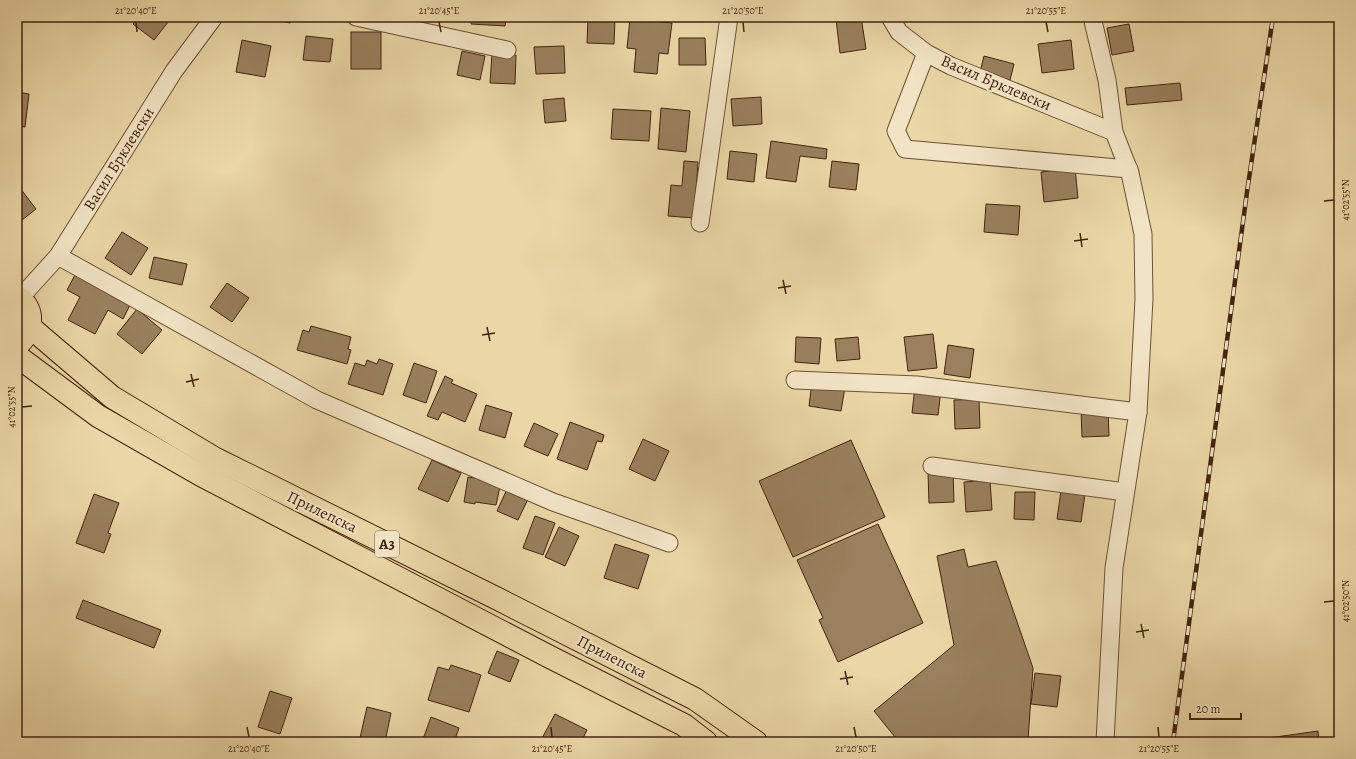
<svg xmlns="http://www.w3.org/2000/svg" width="1356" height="759" font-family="Alegreya,serif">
<rect width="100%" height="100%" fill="#ead6a6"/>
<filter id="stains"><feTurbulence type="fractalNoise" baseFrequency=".005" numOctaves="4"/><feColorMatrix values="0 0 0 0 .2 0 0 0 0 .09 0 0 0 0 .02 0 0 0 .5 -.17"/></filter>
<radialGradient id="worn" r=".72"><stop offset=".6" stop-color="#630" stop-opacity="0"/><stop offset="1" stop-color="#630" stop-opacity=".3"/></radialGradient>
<g fill="#9a805e" stroke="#43230f">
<path d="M139,17H172L154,40L133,24Z"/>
<path d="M260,17H292L290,23Z"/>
<path d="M472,17H515L514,20L506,19L505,26L471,24Z"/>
<path d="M851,17H861L866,49L840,53L836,19Z"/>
<path d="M588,18L615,19L614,44L587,43Z"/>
<path d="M630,19L672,23L668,54L659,53L657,74L634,72L636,49L627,48Z"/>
<path d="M1129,24L1134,51L1112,55L1107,28Z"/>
<rect x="351" y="32" width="30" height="37"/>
<path d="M306,36L333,39L330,62L303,60Z"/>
<path d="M679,38H705L706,65H679Z"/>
<path d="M242,40L271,46L265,77L236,72Z"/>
<path d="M1071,40L1074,69L1042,73L1038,44Z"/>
<path d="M564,46L565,73L536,74L534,47Z"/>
<path d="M462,51L485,56L480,80L457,75Z"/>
<path d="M492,54L516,55L515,84L490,83Z"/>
<path d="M984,56L1014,64L1010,80L980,72Z"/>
<path d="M1180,83L1182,100L1127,105L1125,88Z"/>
<path d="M17,92L29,94L25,127L17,126Z"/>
<path d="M761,97L762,124L733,126L731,99Z"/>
<path d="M564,98L566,121L545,123L543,100Z"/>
<path d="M661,108L690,111L686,152L658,149Z"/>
<path d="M613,109L651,111L649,141L611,139Z"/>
<path d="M771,141L827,149L826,159L800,156L796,182L766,178Z"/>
<path d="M730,151L757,154L754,182L727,179Z"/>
<path d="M684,161L698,162L694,218L668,216L671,185L682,186Z"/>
<path d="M832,161L859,164L856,190L829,187Z"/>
<path d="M1075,168L1078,198L1044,202L1041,172Z"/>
<path d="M17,184L36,209L17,224Z"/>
<path d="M986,204L1020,206L1018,235L984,232Z"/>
<path d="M122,232L148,248L131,275L105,258Z"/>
<path d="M154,257L187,264L182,285L149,278Z"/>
<path d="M75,275L130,305L123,319L108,310L95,334L68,320L80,297L67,290Z"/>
<path d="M227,283L249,298L232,322L210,307Z"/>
<path d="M137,309L162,330L142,354L117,334Z"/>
<path d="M311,326L351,337L348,349L351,350L347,364L297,350L303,330L309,332Z"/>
<path d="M933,334L937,368L908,371L904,337Z"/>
<path d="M796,337L821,338L819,364L795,362Z"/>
<path d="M858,337L860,359L837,361L835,339Z"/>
<path d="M948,345L974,349L970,378L944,374Z"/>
<path d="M379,359L393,364L383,395L348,384L355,363L365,366L367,360L377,364Z"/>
<path d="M414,363L437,371L426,403L403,395Z"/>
<path d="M445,376L453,380L451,383L477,394L465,422L442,412L438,420L427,416Z"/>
<path d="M812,382L845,387L841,411L809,406Z"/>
<path d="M915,387L941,390L938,415L912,413Z"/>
<path d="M979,399L980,428L955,429L954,400Z"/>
<path d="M486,405L512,413L505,438L479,430Z"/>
<path d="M1108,410L1109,436L1082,437L1081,411Z"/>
<path d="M570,422L604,435L602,442L597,441L587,470L557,459Z"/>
<path d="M534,423L558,434L548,456L524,446Z"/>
<path d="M643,439L669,451L655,481L629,469Z"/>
<path d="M851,440L885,517L793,557L759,481Z"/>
<path d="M432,460L461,473L448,502L418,489Z"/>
<path d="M953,472L954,502L929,503L928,473Z"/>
<path d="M468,477L501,482L496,505L475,502V504L464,502Z"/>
<path d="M990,480L992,510L966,512L964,482Z"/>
<path d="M508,487L529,497L518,520L497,511Z"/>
<path d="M1061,491L1085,494L1081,522L1057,519Z"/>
<path d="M1015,492H1035L1034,520L1014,519Z"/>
<path d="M94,494L119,503L108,533L111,534L104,553L76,543Z"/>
<path d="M535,516L555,523L543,555L523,548Z"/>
<path d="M878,524L923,623L838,662L819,620L823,618L797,560Z"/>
<path d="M559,527L579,536L565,566L545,557Z"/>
<path d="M615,544L649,555L638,589L604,578Z"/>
<path d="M964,549L968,567L996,561L1033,668L1028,740L1023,742H899L874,711L954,645L937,556Z"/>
<path d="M83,600L161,630L154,648L76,618Z"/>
<path d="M497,651L519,660L510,682L488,673Z"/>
<path d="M451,665L481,675L469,712L428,700L438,667L449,670Z"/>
<path d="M1035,673L1061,676L1057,707L1031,704Z"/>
<path d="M270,691L292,698L280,734L258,727Z"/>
<path d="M367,707L391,713L385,742H377L360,738Z"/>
<path d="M555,714L587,730L581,742H540Z"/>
<path d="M431,717L459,728L454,742H422Z"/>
<path d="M1318,731L1319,742H1241Z"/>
<rect x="1028" y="740" width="27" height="2"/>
</g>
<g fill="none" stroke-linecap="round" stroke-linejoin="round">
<defs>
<g id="minor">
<path d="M356,17L507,50"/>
<path d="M890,17L899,32L926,53L951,66L1114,132"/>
<path d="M1092,17L1107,80L1114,132L1130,173L1143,234L1144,299L1138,412L1114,568L1105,742"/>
<path d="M926,53L896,131L905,149L1129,169"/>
<path d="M700,223L729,17"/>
<path d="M58,256L317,400L553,502L669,543"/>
<path d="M20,298L58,256L174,71L214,17"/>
<path d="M795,380L917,385L1138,412"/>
<path d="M932,466L1125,492"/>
</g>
<g id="primary">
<path d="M17,297C36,308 33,333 17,345"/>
<path d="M30,327L112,397L214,458L496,598L695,699L756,742"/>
<path d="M17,356L98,416L201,475L548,656L684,725L706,742"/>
</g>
</defs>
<use href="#minor" stroke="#6d5035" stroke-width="19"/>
<use href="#primary" stroke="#43230f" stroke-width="24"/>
<use href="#minor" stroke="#f1e4c5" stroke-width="17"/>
<use href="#primary" stroke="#ead6a6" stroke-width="22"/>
<defs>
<path id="rail" d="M1173,742L1247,192L1273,17"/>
</defs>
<use href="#rail" stroke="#43230f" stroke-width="4.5"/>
<use href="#rail" stroke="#f1e4c5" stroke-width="3" stroke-dasharray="9" stroke-linecap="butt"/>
</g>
<path fill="none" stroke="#43230f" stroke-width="1.5" d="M136,22L137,32M439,22L441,32M743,22L744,32M1046,22L1048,32M1324,201L1334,200M1080,233L1082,247M1074,241L1088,239M783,280L786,294M778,288L791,286M487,327L490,341M482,335L495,333M191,374L194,387M186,382L199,379M22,407L32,406M1324,602L1334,601M1141,624L1144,638M1136,632L1149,630M845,671L848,685M840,679L853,677M247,727L249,737M551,727L552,737M854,727L856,737M1158,727L1159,737"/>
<g text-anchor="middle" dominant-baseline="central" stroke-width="4" stroke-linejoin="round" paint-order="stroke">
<rect fill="#f1e4c5" stroke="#775d46" stroke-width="1" x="375" y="531" width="24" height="26" rx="3"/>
<g font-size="15" font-weight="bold" fill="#43230f">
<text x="387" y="544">A3</text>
</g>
<g font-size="16" fill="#43230f" stroke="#f1e4c5">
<text transform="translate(996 83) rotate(23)">Васил Брклевски</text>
<text transform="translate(119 159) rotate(-58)">Васил Брклевски</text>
<text transform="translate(322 512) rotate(26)">Прилепска</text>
<text transform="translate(612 657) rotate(27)">Прилепска</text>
</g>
</g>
<rect width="1356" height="759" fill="none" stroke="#ead6a6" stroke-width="44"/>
<path d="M1190 713v6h51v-6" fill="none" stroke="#43230f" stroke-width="2"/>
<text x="1196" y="713" font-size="12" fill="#43230f" stroke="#f1e4c5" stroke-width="3" paint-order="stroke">20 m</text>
<rect x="22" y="22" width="1312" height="715" fill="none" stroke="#43230f" stroke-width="1.5"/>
<g font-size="10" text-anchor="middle" fill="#43230f">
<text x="136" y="14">21°20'40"E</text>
<text x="439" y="14">21°20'45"E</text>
<text x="743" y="14">21°20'50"E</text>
<text x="1046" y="14">21°20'55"E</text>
<text transform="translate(1345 200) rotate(-90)" y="4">41°02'55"N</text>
<text transform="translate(11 407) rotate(-90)" y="4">41°02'55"N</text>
<text transform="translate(1345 601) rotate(-90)" y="4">41°02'50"N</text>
<text x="249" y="752">21°20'40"E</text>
<text x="552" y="752">21°20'45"E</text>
<text x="856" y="752">21°20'50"E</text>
<text x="1159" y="752">21°20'55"E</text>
</g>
<rect width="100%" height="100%" filter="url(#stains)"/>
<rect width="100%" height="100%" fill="url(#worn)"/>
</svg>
